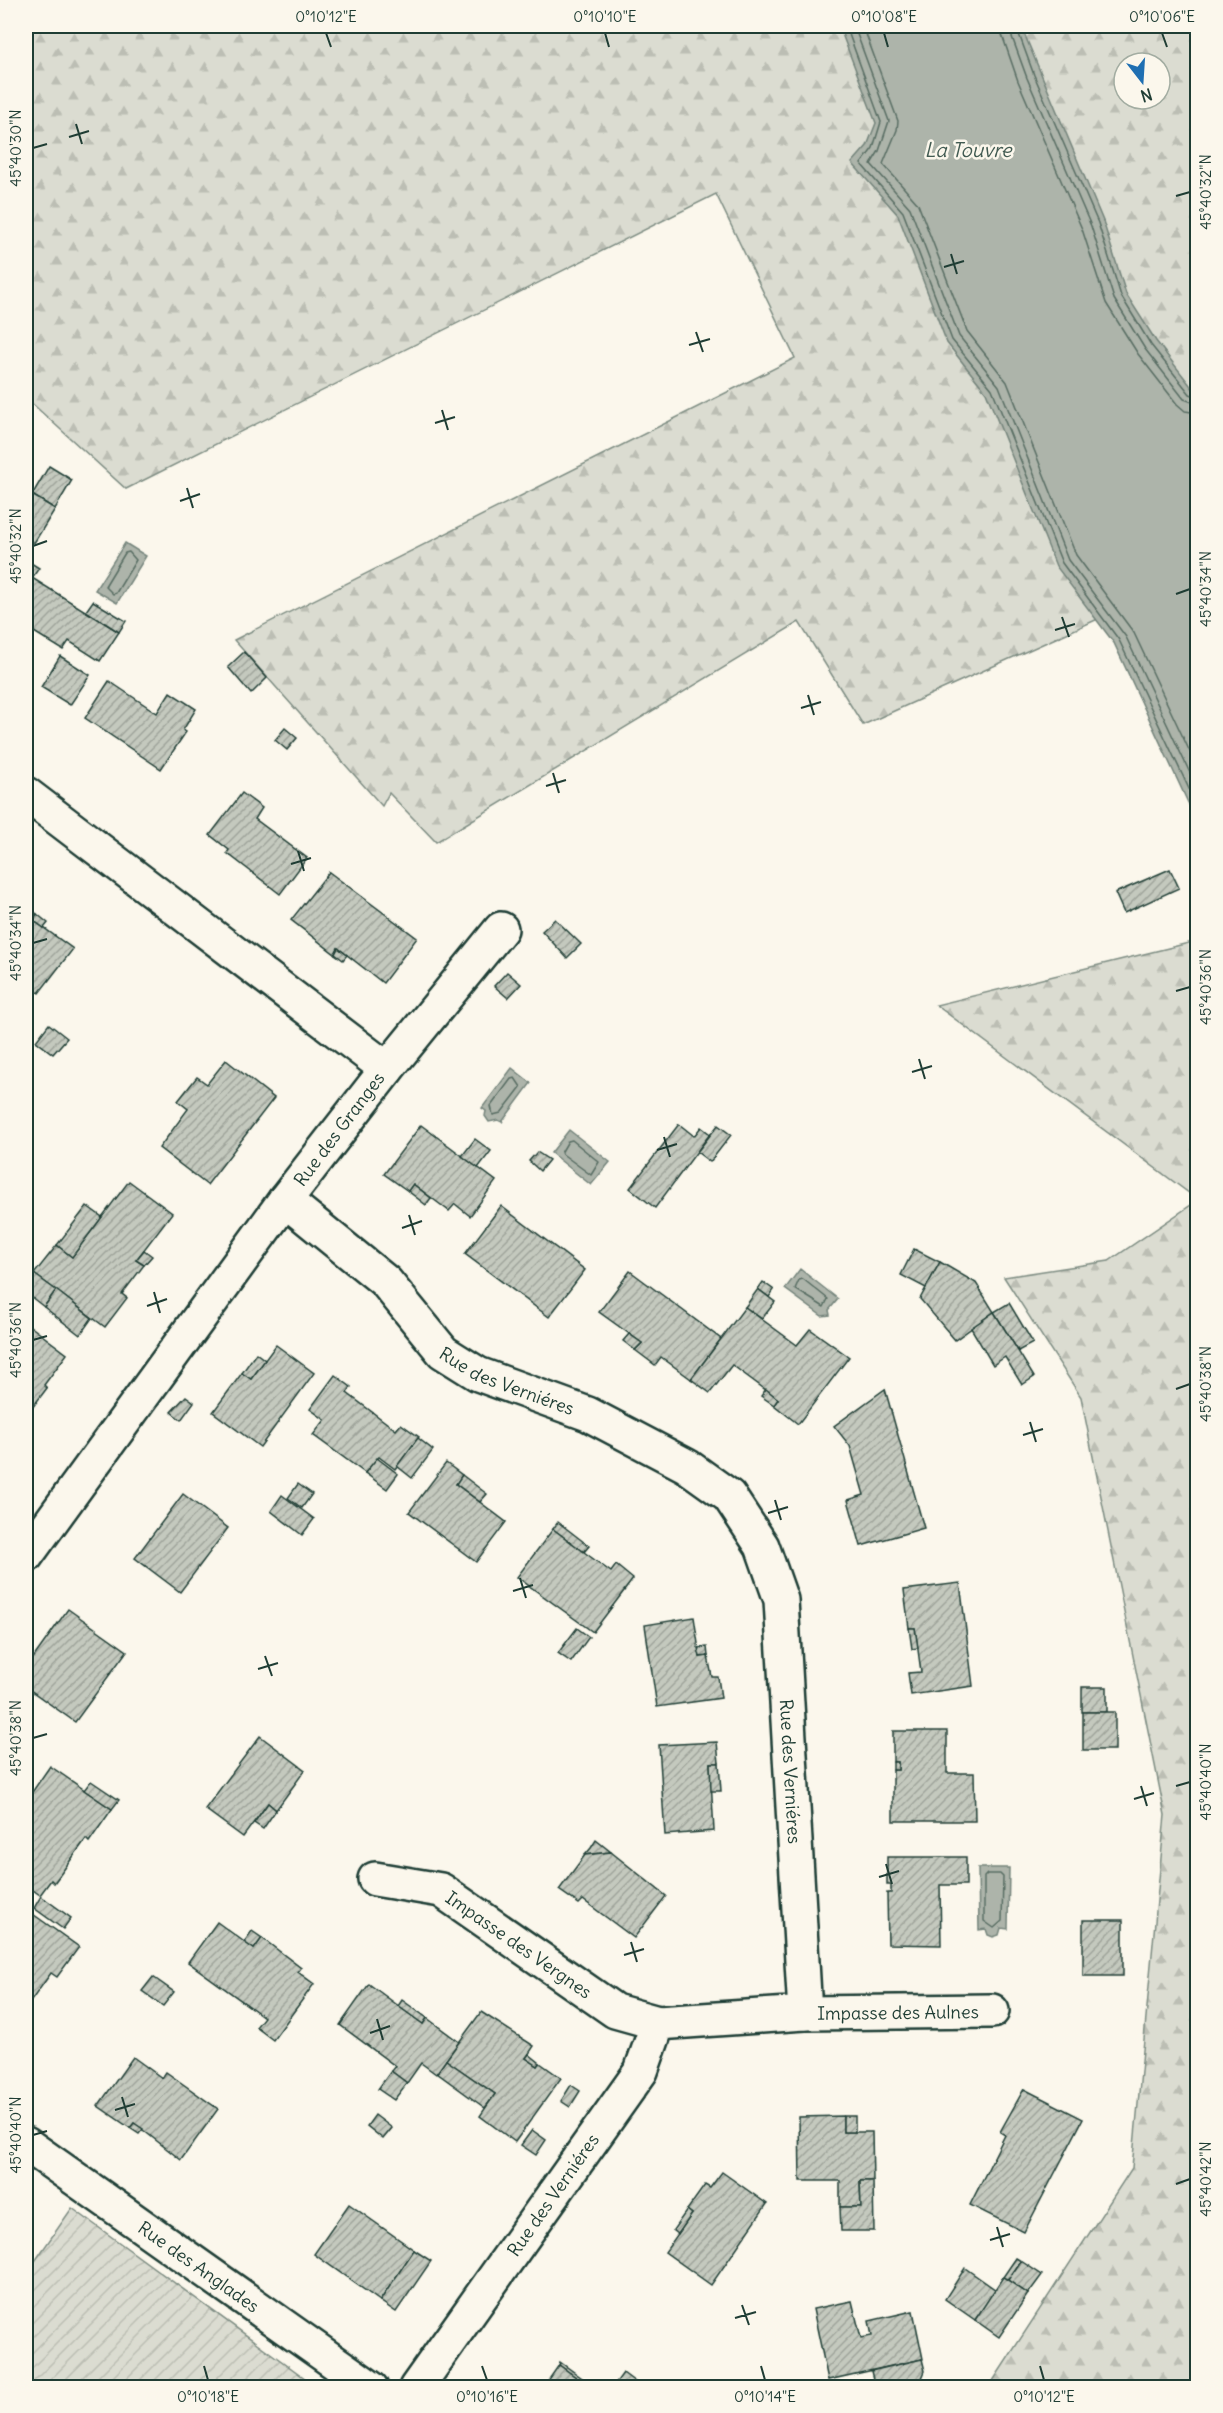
<svg xmlns="http://www.w3.org/2000/svg" width="1223" height="2413" font-family="Delius,sans-serif">
<defs>
<pattern id="forest-firs" width="22" height="20" patternUnits="userSpaceOnUse" patternTransform="scale(1.5)"><rect width="22" height="20" fill="#dbdcd1"/><path d="M5 1l3.5 6h-7zM16 11l3.5 6h-7z" fill="#bcbeb4"/></pattern>
<pattern id="garden-furrows" width="10" height="10" patternUnits="userSpaceOnUse" patternTransform="scale(1.5)"><rect width="10" height="10" fill="#dbdcd1"/><path d="M-1 1l2-2M0 10L10 0M9 11l2-2" fill="none" stroke="#bcbeb4"/></pattern>
<pattern id="building-hatch" width="6" height="6" patternUnits="userSpaceOnUse" patternTransform="scale(1.5)"><rect width="6" height="6" fill="#c4c9be"/><path d="M-1 1l2-2M0 6l6-6M5 7l2-2" fill="none" stroke="#9fa49b"/></pattern>
</defs>
<rect width="100%" height="100%" fill="#fbf7ec"/>
<filter id="ink" filterUnits="userSpaceOnUse"><feTurbulence type="fractalNoise" baseFrequency=".0167" numOctaves="2"/><feDisplacementMap in="SourceGraphic" scale="12" xChannelSelector="R" yChannelSelector="G"/><feConvolveMatrix kernelMatrix="1 2 1 2 8 2 1 2 1" color-interpolation-filters="sRGB"/></filter>
<g filter="url(#ink)">
<g fill="url(#forest-firs)" stroke="#7d8c82" stroke-width="1.5" fill-rule="evenodd">
<path d="M26,26H1197V800L1109,614L863,725L799,622L436,842L389,793L382,806L234,640L795,358L716,194L126,489L26,398ZM1124,63H1160V99H1124Z"/>
<path d="M1197,941V1199L936,1005Z"/>
<path d="M1197,1201V2387H989L1132,2168L1165,1815L1081,1397L1004,1277L1109,1261Z"/>
</g>
<path fill="url(#garden-furrows)" stroke="#7d8c82" stroke-width="1.5" d="M72,2208L317,2387H26V2274Z"/>
<g fill="#adb4aa" stroke="#74847b" stroke-width="1.5">
<path d="M839,26H1021L1103,221L1126,294L1156,341L1197,394V822L1114,643L1056,566L986,392L947,343L898,215L852,163L867,146L876,123Z"/>
<path d="M125,543L146,556L117,603L95,590Z"/>
<path d="M512,1068L531,1083L502,1122L498,1120L489,1122L485,1116L486,1111L482,1108Z"/>
<path d="M569,1130L610,1162L591,1185L551,1153Z"/>
<path d="M800,1269L838,1299L829,1310L830,1315L822,1316L785,1289Z"/>
<path d="M978,1868H1009L1008,1929L1001,1928L999,1935L993,1937L988,1935L986,1929L979,1930Z"/>
</g>
<g fill="none" stroke-linecap="round" stroke-linejoin="round">
<g stroke="#586d63" stroke-width="1.5">
<path d="M846,26L881,122L873,148L861,164L903,212L952,340L992,389L1062,563L1119,640L1198,808"/>
<path d="M854,26L889,121L879,151L871,164L910,208L959,336L999,386L1068,560L1126,637L1198,790"/>
<path d="M863,26L898,121L897,130L883,164L918,204L967,331L1007,382L1076,555L1134,633L1198,769"/>
<path d="M999,26L1018,81L1082,229L1106,303L1138,354L1177,404L1185,411L1198,413"/>
<path d="M1008,26L1027,78L1091,226L1114,299L1145,349L1184,399L1198,404"/>
<path d="M1016,26L1034,75L1098,223L1121,296L1151,345L1190,394L1198,397"/>
<path d="M129,552L136,560L116,593L113,594L105,586L125,553Z"/>
<path d="M515,1078L521,1087L501,1113L493,1115L491,1106L511,1079Z"/>
<path d="M572,1140L599,1162L591,1175L561,1153L568,1141Z"/>
<path d="M803,1279L828,1299L824,1307L795,1289L799,1280Z"/>
<path d="M987,1874H1000L1003,1877L1002,1921L994,1928L984,1921V1877Z"/>
</g>
</g>
<g fill="url(#building-hatch)" stroke="#1f3d34" stroke-width="1.5">
<path d="M49,466L72,480L55,509L32,495Z"/>
<path d="M32,495L55,509L34,543L26,538V504Z"/>
<path d="M26,560L39,568L32,578L119,632L100,661L69,641L63,650L26,627Z"/>
<path d="M93,601L126,621L119,632L86,611Z"/>
<path d="M244,652L267,678L251,694L228,667Z"/>
<path d="M60,656L90,675L70,705L41,687Z"/>
<path d="M109,681L157,713L170,692L196,709L183,730L186,732L161,769L85,718Z"/>
<path d="M285,728L297,738L287,750L275,740Z"/>
<path d="M242,793L262,808L255,819L307,858L280,894L227,853L229,850L210,835Z"/>
<path d="M1170,869L1179,888L1124,913L1115,893Z"/>
<path d="M329,872L417,938L383,983L338,948L335,954L291,920Z"/>
<path d="M26,906L37,914L33,920L73,949L39,993L26,983Z"/>
<path d="M37,914L48,923L44,928L33,920Z"/>
<path d="M555,919L581,944L567,958L542,931Z"/>
<path d="M338,948L347,955L343,960L335,954Z"/>
<path d="M507,972L521,984L508,998L494,986Z"/>
<path d="M49,1024L67,1038L53,1054L36,1041Z"/>
<path d="M226,1060L274,1098L207,1185L159,1148L188,1109L178,1101L197,1077L207,1084Z"/>
<path d="M679,1124L694,1136L701,1127L710,1134L655,1208L630,1188Z"/>
<path d="M421,1125L496,1181L470,1216L455,1204L449,1211L413,1184L408,1191L384,1174Z"/>
<path d="M718,1125L731,1135L710,1162L697,1152Z"/>
<path d="M475,1139L491,1151L478,1168L462,1156Z"/>
<path d="M537,1152L549,1160L540,1171L529,1161Z"/>
<path d="M129,1181L172,1213L136,1260L144,1265L122,1294L127,1298L105,1327L34,1274L57,1245L72,1257Z"/>
<path d="M413,1184L431,1198L426,1205L408,1191Z"/>
<path d="M87,1206L102,1217L72,1257L57,1245Z"/>
<path d="M501,1206L585,1270L549,1317L465,1254Z"/>
<path d="M914,1249L940,1262L926,1288L901,1275Z"/>
<path d="M144,1250L152,1256L144,1265L136,1260Z"/>
<path d="M940,1262L976,1283L994,1312L955,1340L920,1299Z"/>
<path d="M630,1271L721,1339L691,1379L661,1357L655,1365L635,1350L642,1343L599,1312Z"/>
<path d="M34,1274L56,1290L44,1307L26,1293V1287Z"/>
<path d="M763,1282L774,1290L769,1297L758,1289Z"/>
<path d="M758,1289L775,1302L762,1319L745,1307Z"/>
<path d="M56,1290L92,1318L80,1335L44,1307Z"/>
<path d="M1009,1303L1033,1343L1018,1351L994,1312Z"/>
<path d="M745,1307L797,1345L810,1329L849,1357L798,1424L774,1405L778,1399L732,1365L710,1393L691,1379Z"/>
<path d="M994,1312L1034,1377L1022,1385L1005,1357L993,1365L971,1328Z"/>
<path d="M30,1326L67,1354L44,1385L47,1388L26,1416V1332Z"/>
<path d="M629,1334L642,1343L635,1350L623,1341Z"/>
<path d="M276,1345L314,1373L260,1447L213,1412L242,1373L251,1379Z"/>
<path d="M256,1353L265,1360L251,1379L242,1373Z"/>
<path d="M335,1375L351,1387L347,1393L396,1430L401,1424L419,1437L395,1469L379,1457L365,1473L313,1435L325,1420L310,1409Z"/>
<path d="M766,1389L778,1399L774,1405L761,1396Z"/>
<path d="M885,1389L924,1528L861,1546L848,1500L864,1495L850,1446L834,1426Z"/>
<path d="M186,1396L194,1402L181,1420L171,1412Z"/>
<path d="M418,1438L433,1450L412,1478L397,1466Z"/>
<path d="M377,1458L398,1474L387,1489L365,1473Z"/>
<path d="M446,1463L462,1475L456,1484L506,1522L476,1562L409,1512Z"/>
<path d="M462,1475L487,1494L480,1502L456,1484Z"/>
<path d="M298,1484L312,1494L302,1508L288,1498Z"/>
<path d="M183,1494L228,1528L180,1592L135,1558Z"/>
<path d="M282,1495L314,1519L302,1535L271,1511Z"/>
<path d="M558,1522L589,1546L584,1552L553,1529Z"/>
<path d="M553,1529L611,1572L616,1565L633,1579L593,1632L517,1577Z"/>
<path d="M960,1583L973,1686L911,1695L908,1673L921,1672L915,1628H909L904,1590Z"/>
<path d="M68,1609L127,1651L75,1722L26,1687V1668Z"/>
<path d="M694,1617L700,1657L708,1656L712,1677H718L721,1698L657,1707L645,1625Z"/>
<path d="M577,1628L589,1637L571,1662L558,1653Z"/>
<path d="M909,1628H915L918,1648L912,1649Z"/>
<path d="M707,1647L708,1656L700,1657L698,1648Z"/>
<rect x="1082" y="1687" width="25" height="25"/>
<rect x="1083" y="1712" width="32" height="38"/>
<path d="M893,1731H947V1773H974L975,1821H893V1770H898V1762H893Z"/>
<path d="M260,1736L305,1770L276,1810L268,1803L243,1837L205,1809Z"/>
<path d="M717,1742L719,1763H710L714,1831L665,1835L659,1745Z"/>
<rect x="893" y="1762" width="5" height="8"/>
<path d="M710,1763H719L721,1791H711Z"/>
<path d="M50,1766L112,1809L89,1842L86,1839L54,1883L51,1880L40,1895L26,1885V1801Z"/>
<path d="M91,1781L119,1800L112,1809L84,1790Z"/>
<path d="M268,1803L276,1810L263,1829L254,1823Z"/>
<path d="M596,1840L611,1852L585,1855L591,1848Z"/>
<path d="M611,1852L666,1896L634,1938L583,1900L579,1904L559,1890L585,1855Z"/>
<path d="M887,1857H966V1885H940L941,1945L888,1944L887,1893H891V1885H887Z"/>
<path d="M41,1896L71,1918L63,1929L34,1908Z"/>
<path d="M30,1912L79,1947L57,1977L51,1973L26,2008V1918Z"/>
<rect x="1083" y="1920" width="40" height="56"/>
<path d="M217,1922L254,1949L262,1938L301,1968L298,1972L314,1984L273,2040L256,2027L264,2017L188,1962Z"/>
<path d="M252,1931L262,1938L254,1949L244,1942Z"/>
<path d="M153,1977L174,1992L163,2006L142,1991Z"/>
<path d="M369,1984L423,2024L427,2018L459,2042L436,2074L421,2063L407,2083L391,2071L395,2066L340,2025Z"/>
<path d="M402,2000L427,2018L423,2024L398,2006Z"/>
<path d="M481,2012L534,2046L526,2058L538,2066L540,2063L561,2078L515,2142L480,2116L495,2094L446,2060Z"/>
<path d="M529,2054L540,2063L538,2066L526,2058Z"/>
<path d="M133,2057L162,2078L166,2072L218,2109L181,2160L134,2123L130,2128L98,2106Z"/>
<path d="M446,2060L495,2094L485,2108L437,2073Z"/>
<path d="M391,2071L407,2083L394,2100L378,2089Z"/>
<path d="M571,2085L580,2091L570,2107L561,2101Z"/>
<path d="M1024,2089L1083,2119L1024,2232L970,2205L1005,2135L1000,2132Z"/>
<path d="M375,2115L392,2128L383,2139L367,2126Z"/>
<path d="M843,2116V2132H872L873,2181H860L861,2207H840V2181H800L799,2117Z"/>
<rect x="843" y="2116" width="12" height="16"/>
<path d="M134,2123L143,2129L139,2134L130,2128Z"/>
<path d="M532,2130L546,2140L536,2155L521,2145Z"/>
<path d="M722,2172L767,2204L711,2285L665,2252L692,2214L687,2210L705,2185L710,2188Z"/>
<path d="M860,2181H873L874,2231H841L840,2207H861Z"/>
<path d="M349,2204L414,2250L380,2301L314,2254Z"/>
<path d="M687,2210L692,2214L678,2234L673,2230Z"/>
<path d="M414,2250L431,2261L396,2312L380,2301Z"/>
<path d="M1016,2258L1021,2261L1008,2280L1003,2277Z"/>
<path d="M1021,2261L1042,2275L1028,2294L1008,2280Z"/>
<path d="M965,2268L996,2290L975,2320L945,2299Z"/>
<path d="M1003,2277L1028,2294L999,2337L975,2320Z"/>
<path d="M852,2301L861,2338L872,2336L869,2321L913,2311L923,2359L828,2380L813,2309Z"/>
<path d="M922,2359L925,2371L922,2378L880,2388L874,2383L871,2371Z"/>
<path d="M560,2362L596,2388H591L559,2365Z"/>
<path d="M559,2365L591,2388H543Z"/>
<path d="M623,2373L643,2388H612Z"/>
</g>
<g fill="none" stroke-linecap="round" stroke-linejoin="round">
<defs>
<g id="minor">
<path d="M26,794L387,1069L285,1200L26,1556"/>
<path d="M387,1069L501,929"/>
<path id="s1" d="M285,1200L386,1282L443,1352L478,1374L588,1414L687,1466L729,1496L762,1546L781,1600L805,2013L658,2023L641,2071L416,2388"/>
<path id="s2" d="M375,1879L441,1890L615,2011L658,2023"/>
<path id="s3" d="M805,2013L992,2011"/>
<path id="s4" d="M26,2144L371,2388"/>
</g>
</defs>
<use href="#minor" stroke="#1f3d34" stroke-width="38"/>
<use href="#minor" stroke="#fbf7ec" stroke-width="33"/>
</g>
</g>
<path fill="none" stroke="#1f3d34" stroke-width="2" d="M326,33L331,47M605,33L609,47M884,33L888,47M1162,33L1167,47M76,124L82,144M69,137L89,131M33,148L47,144M1176,196L1190,192M951,254L957,274M944,267L964,261M696,332L703,352M689,345L710,339M442,410L448,430M435,423L455,417M187,488L193,508M180,501L200,494M33,546L47,541M1176,594L1190,589M1062,617L1069,637M1055,630L1075,624M808,695L814,715M801,708L821,702M553,773L559,793M546,786L566,780M298,851L304,871M291,864L311,858M33,943L47,939M1176,991L1190,987M919,1059L925,1079M912,1072L932,1066M664,1137L670,1157M657,1150L677,1144M409,1215L415,1235M402,1228L422,1221M154,1292L160,1313M147,1306L167,1299M33,1340L47,1336M1176,1389L1190,1384M1030,1422L1036,1442M1023,1435L1043,1429M775,1500L781,1520M768,1513L788,1507M520,1578L526,1598M513,1591L533,1585M265,1656L272,1676M258,1669L278,1663M33,1738L47,1734M1141,1786L1147,1806M1176,1786L1190,1782M1134,1799L1154,1793M886,1864L892,1884M879,1877L899,1871M631,1942L637,1962M624,1955L644,1949M377,2019L383,2040M370,2033L390,2026M122,2097L128,2117M115,2110L135,2104M33,2135L47,2131M1176,2184L1190,2179M997,2227L1003,2247M990,2240L1010,2234M742,2305L749,2325M735,2318L756,2312M204,2366L208,2380M482,2366L487,2380M761,2366L765,2380M1040,2366L1044,2380"/>
<g text-anchor="middle" dominant-baseline="central" stroke-width="5" stroke-linejoin="round" paint-order="stroke">
<g font-size="18" fill="#1f3d34" stroke="#fbf7ec">
<text transform="translate(339 1129) rotate(-53)">Rue des Granges</text>
<text stroke="none"><textPath href="#s1" startOffset="291">Rue des Verniéres</textPath></text>
<text stroke="none"><textPath href="#s1" startOffset="831">Rue des Verniéres</textPath></text>
<text stroke="none"><textPath href="#s2" startOffset="162">Impasse des Vergnes</textPath></text>
<text stroke="none"><textPath href="#s3" startOffset="93">Impasse des Aulnes</textPath></text>
<text transform="translate(553 2195) rotate(-55)">Rue des Verniéres</text>
<text stroke="none"><textPath href="#s4" startOffset="212">Rue des Anglades</textPath></text>
</g>
<g font-size="20" font-style="italic" fill="#425b52" stroke="#fbf7ec">
<text x="968" y="149">La Touvre</text>
</g>
</g>
<rect width="1223" height="2413" fill="none" stroke="#fbf7ec" stroke-width="66"/>
<g transform="translate(1142 81) rotate(163)"><circle r="28" fill="#fbf7ec" stroke="#a3ada2" stroke-width="1.5"/>
<path d="M0-4.5L10 22L0 15L-10 22Z" fill="#1f6fb2"/>
<text y="-9" font-size="16" font-weight="bold" text-anchor="middle" fill="#1f3d34">N</text>
</g>
<rect x="33" y="33" width="1157" height="2347" fill="none" stroke="#1f3d34" stroke-width="2"/>
<g font-size="15" text-anchor="middle" fill="#1f3d34">
<text x="326" y="22">0°10'12"E</text>
<text x="605" y="22">0°10'10"E</text>
<text x="884" y="22">0°10'08"E</text>
<text x="1162" y="22">0°10'06"E</text>
<text transform="translate(16 148) rotate(-90)" y="5">45°40'30"N</text>
<text transform="translate(1206 192) rotate(-90)" y="5">45°40'32"N</text>
<text transform="translate(16 546) rotate(-90)" y="5">45°40'32"N</text>
<text transform="translate(1206 589) rotate(-90)" y="5">45°40'34"N</text>
<text transform="translate(16 943) rotate(-90)" y="5">45°40'34"N</text>
<text transform="translate(1206 987) rotate(-90)" y="5">45°40'36"N</text>
<text transform="translate(16 1340) rotate(-90)" y="5">45°40'36"N</text>
<text transform="translate(1206 1384) rotate(-90)" y="5">45°40'38"N</text>
<text transform="translate(16 1738) rotate(-90)" y="5">45°40'38"N</text>
<text transform="translate(1206 1782) rotate(-90)" y="5">45°40'40"N</text>
<text transform="translate(16 2135) rotate(-90)" y="5">45°40'40"N</text>
<text transform="translate(1206 2179) rotate(-90)" y="5">45°40'42"N</text>
<text x="208" y="2402">0°10'18"E</text>
<text x="487" y="2402">0°10'16"E</text>
<text x="765" y="2402">0°10'14"E</text>
<text x="1044" y="2402">0°10'12"E</text>
</g>
</svg>
